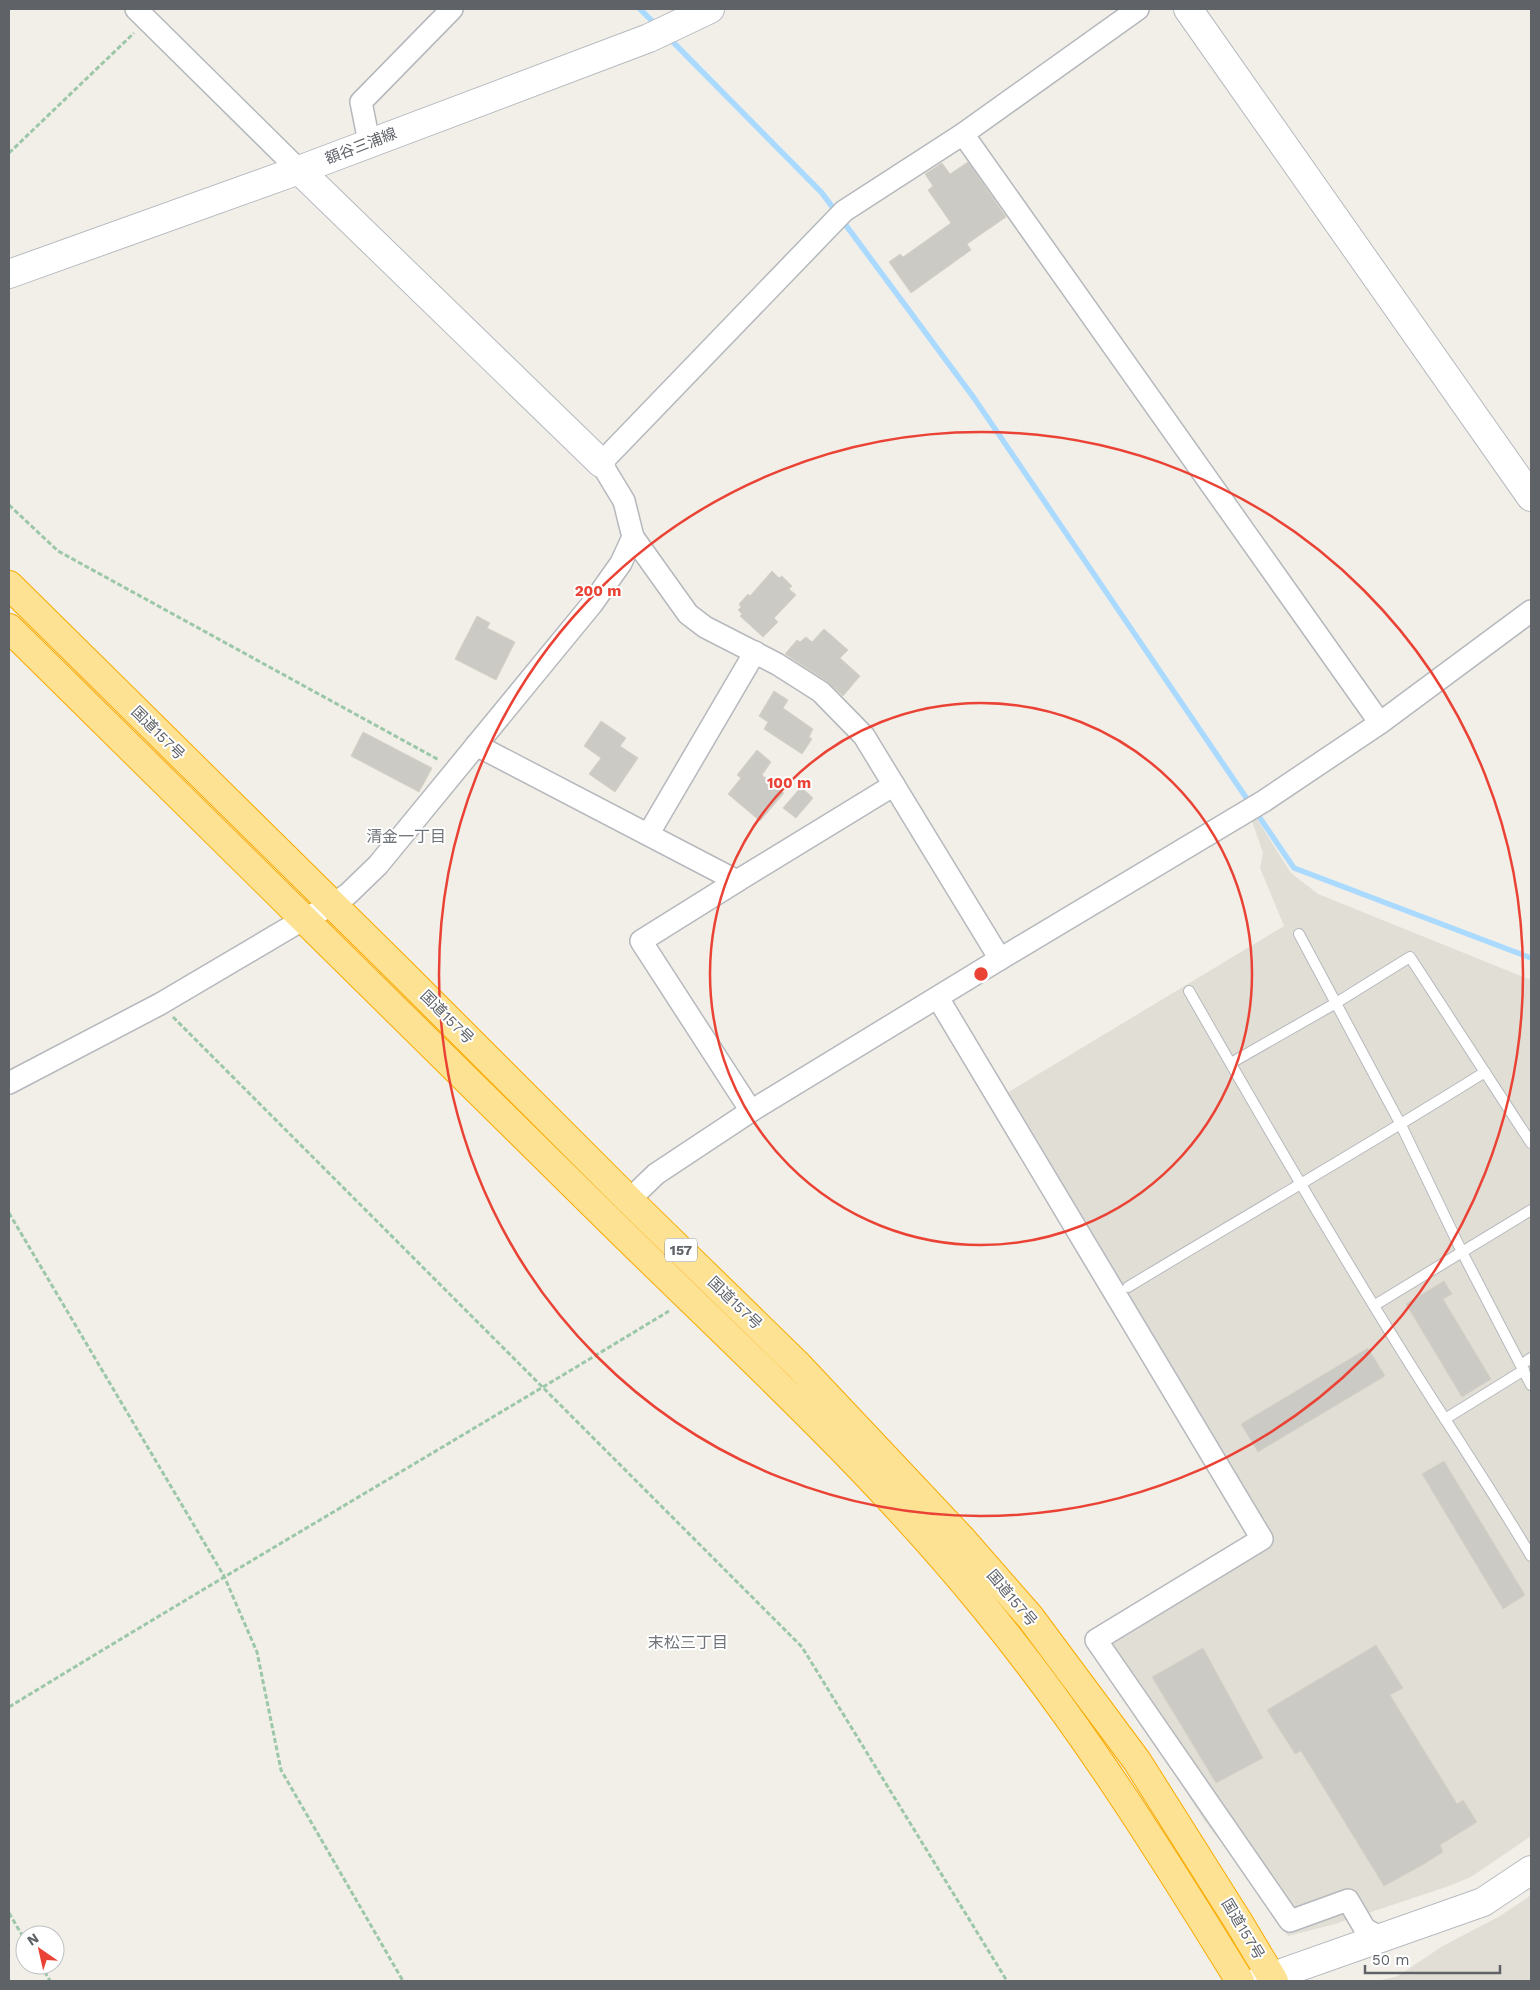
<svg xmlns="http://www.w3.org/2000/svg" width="1540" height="1990" font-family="'Work Sans','Noto Sans JP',sans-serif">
<rect width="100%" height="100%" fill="#f1efe8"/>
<g fill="#e1ded6">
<path d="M1257,819L1291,873L1318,894L1531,980V1836L1471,1877L1449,1886L1335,1924L1288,1936L1260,1893L1204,1820L1132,1708L1089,1650L1107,1642L1263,1550L1002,1096L1284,926L1260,868L1263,853L1252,821Z"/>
<path d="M1531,1895V1981H1377L1398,1976L1441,1947L1500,1916Z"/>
</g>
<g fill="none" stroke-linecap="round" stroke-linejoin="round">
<g stroke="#aadaff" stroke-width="5.5">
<path d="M640,9L657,26"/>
<path d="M669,38L822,193L974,398L1294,868L1531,958"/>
</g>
</g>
<g fill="#cccac5" stroke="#d6d1c6">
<path d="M968,162L1006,217L967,244L971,250L911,293L889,262L900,254L903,257L951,223L928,190L933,186L925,174L942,163L950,174Z"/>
<path d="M772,571L779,578L782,576L792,586L789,589L796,595L774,618L778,622L763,637L740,616L742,614L738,610L741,607L739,604L748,594L750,596Z"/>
<path d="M477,616L490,623L487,628L515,642L496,680L455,659Z"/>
<path d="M824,629L848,650L840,658L860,676L843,696L828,682L785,654L797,640L800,642L806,637L812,642Z"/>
<path d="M774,691L788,700L783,708L813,729L809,737L812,739L802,754L764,729L768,722L759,716Z"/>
<path d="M601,721L626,738L620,746L638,758L615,792L589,774L601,758L584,746Z"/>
<path d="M363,732L432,768L419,792L351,756Z"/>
<path d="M757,750L771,762L762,775L784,793L760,821L728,794L741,778L737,775Z"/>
<path d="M801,787L813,798L796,818L783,808Z"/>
<path d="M1444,1281L1452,1294L1443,1299L1491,1379L1462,1397L1406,1304Z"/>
<path d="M1368,1348L1385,1376L1258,1452L1241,1424Z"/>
<path d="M1444,1461L1525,1595L1503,1609L1422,1474Z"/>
<path d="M1376,1645L1403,1688L1390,1695L1457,1804L1463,1800L1477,1822L1440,1845L1443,1852L1424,1864L1384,1886L1301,1751L1295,1754L1267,1710Z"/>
<path d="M1203,1648L1263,1758L1216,1783L1152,1677Z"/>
</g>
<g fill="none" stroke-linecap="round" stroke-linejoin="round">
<defs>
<g id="lane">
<path d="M1299,934L1401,1125L1462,1252L1531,1385"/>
<path d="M1189,991C1257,1110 1326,1229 1398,1345C1442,1416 1489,1485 1531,1556"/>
<path d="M1231,1063L1336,1003L1410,957L1531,1143"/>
<path d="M1128,1287C1247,1215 1367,1146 1485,1072"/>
<path d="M1375,1305L1531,1210"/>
<path d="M1521,1365L1531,1358"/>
<path d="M1445,1419L1524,1370"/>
</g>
<g id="street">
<path d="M136,9L299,170"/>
<path d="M963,134L1380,723"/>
<path d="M369,142L361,102L452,9"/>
<path d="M633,537L688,614L705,627L777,664L821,692L864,736L1000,959"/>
<path d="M476,745L737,881L641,941L751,1111"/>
<path d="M649,833L755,652"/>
<path d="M737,881L894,785"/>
<path d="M938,998L1262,1539L1096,1640L1290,1921L1348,1900L1365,1929L1380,1937"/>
<path d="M9,1083L160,1004L304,919L332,905L348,894L378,865L592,604L621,563L633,537L624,501L601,463L844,211L963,134L1138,9"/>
<path d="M629,1200L656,1174L751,1111L1000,959L1264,801L1380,723L1531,611"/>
</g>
<g id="secondary">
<path d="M1188,9L1531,497"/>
<path d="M299,170L601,463"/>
<path d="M9,274L299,170L649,38L710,9"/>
<path d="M1259,1981L1483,1902L1531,1870"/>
</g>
<g id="highway">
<path d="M9,585L403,974L629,1200L798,1365L960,1537L1030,1617L1137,1761L1238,1921L1274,1981"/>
<path d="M9,628C210,827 412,1025 613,1224C740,1349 873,1470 985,1608C1081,1725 1161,1853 1240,1981"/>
</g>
</defs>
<use href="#lane" stroke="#b5b8bc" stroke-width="12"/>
<use href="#street" stroke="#b5b8bc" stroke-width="24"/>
<use href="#secondary" stroke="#b6babf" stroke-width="30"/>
<use href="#highway" stroke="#f9ab00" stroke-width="30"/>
<g stroke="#9cc7a9" stroke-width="3" stroke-dasharray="5 2.5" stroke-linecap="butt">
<path d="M9,153L134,33"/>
<path d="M9,505L58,551L439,760"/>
<path d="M173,1017L802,1647L1007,1981"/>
<path d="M9,1213L224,1576L257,1652L281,1770L403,1981"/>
<path d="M9,1707C228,1573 450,1444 669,1311"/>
<path d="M9,1913L25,1940"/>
<path d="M41,1965L50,1981"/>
</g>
<use href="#lane" stroke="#fff" stroke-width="10"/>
<use href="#street" stroke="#fff" stroke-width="21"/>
<use href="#secondary" stroke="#fff" stroke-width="28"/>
<use href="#highway" stroke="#fde293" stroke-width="28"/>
</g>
<g fill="none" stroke="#ea4335" stroke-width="2.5">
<circle cx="981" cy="974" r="271"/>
<circle cx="981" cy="974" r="542"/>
</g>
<g text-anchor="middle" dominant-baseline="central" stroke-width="4" stroke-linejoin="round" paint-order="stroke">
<rect fill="#fff" stroke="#8f9295" stroke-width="1" x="665" y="1238.5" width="32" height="23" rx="4"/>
<g font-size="14" font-weight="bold" fill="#5f6368">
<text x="681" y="1250">157</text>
</g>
<g font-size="15" fill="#5f6368" stroke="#fff">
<text transform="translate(361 146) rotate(-21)">額谷三浦線</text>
<text transform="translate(158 733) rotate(45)">国道157号</text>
<text transform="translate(447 1017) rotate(45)">国道157号</text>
<text transform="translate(735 1303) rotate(44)">国道157号</text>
<text transform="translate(1012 1598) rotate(50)">国道157号</text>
<text transform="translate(1243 1929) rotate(59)">国道157号</text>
</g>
<g font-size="16" fill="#70757a" stroke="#fff">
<text x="406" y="836">清金一丁目</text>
<text x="688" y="1642">末松三丁目</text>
</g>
</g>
<circle cx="981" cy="974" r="8" fill="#ea4335" stroke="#fff" stroke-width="2.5"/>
<g font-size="15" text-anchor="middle" font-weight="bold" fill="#ea4335" stroke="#fff" stroke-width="4" stroke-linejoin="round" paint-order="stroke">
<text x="598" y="596">200 m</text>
<text x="789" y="788">100 m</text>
</g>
<rect width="1540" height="1990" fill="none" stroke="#5f6368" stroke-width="20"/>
<g transform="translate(40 1950) rotate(326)"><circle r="24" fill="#ffffff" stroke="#bfc1c3"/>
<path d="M0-4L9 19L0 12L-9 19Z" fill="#ea4335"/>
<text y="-8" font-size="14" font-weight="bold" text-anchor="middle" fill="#5f6368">N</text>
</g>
<path d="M1365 1965v8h135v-8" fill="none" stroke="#5f6368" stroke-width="2.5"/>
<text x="1372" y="1965" font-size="15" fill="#5f6368" stroke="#ffffff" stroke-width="4" paint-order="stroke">50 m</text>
</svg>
